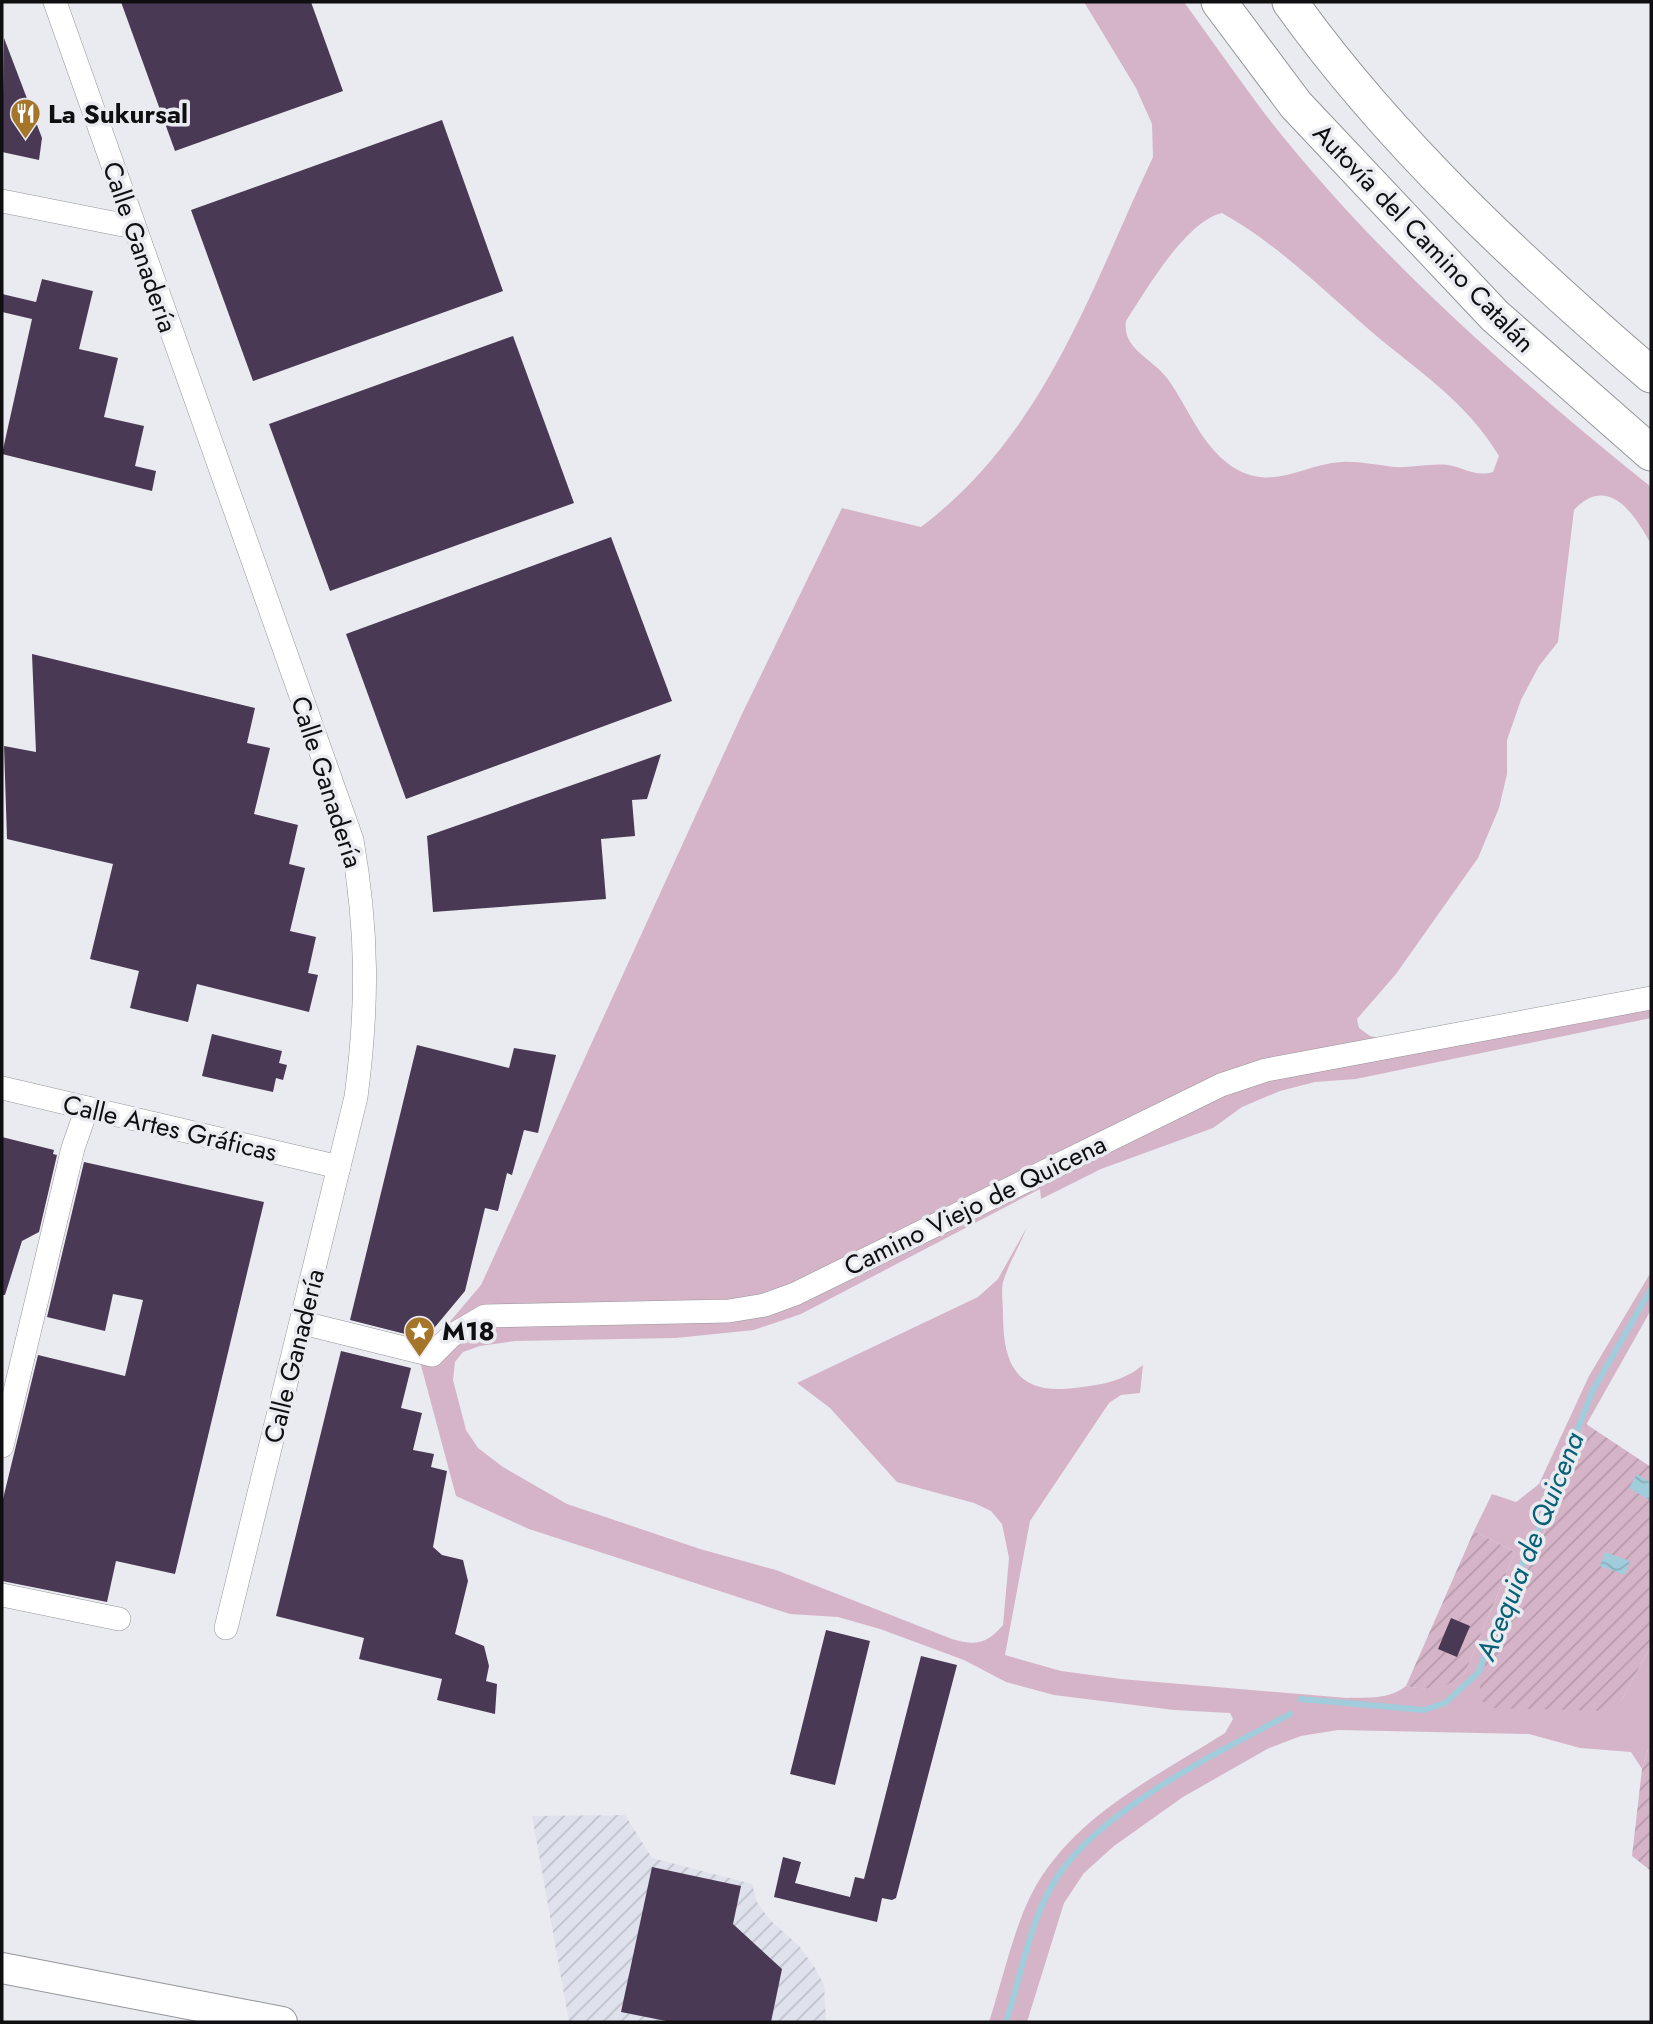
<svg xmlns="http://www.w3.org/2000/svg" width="1653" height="2024" font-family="Jost,sans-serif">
<defs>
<pattern id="industrial-furrows" width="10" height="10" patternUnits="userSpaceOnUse" patternTransform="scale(1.75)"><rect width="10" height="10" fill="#dfe1ed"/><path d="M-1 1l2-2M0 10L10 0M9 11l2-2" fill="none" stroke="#bec0ca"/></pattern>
<pattern id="garden-furrows" width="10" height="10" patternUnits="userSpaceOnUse" patternTransform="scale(1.75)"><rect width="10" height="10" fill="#d5b4c7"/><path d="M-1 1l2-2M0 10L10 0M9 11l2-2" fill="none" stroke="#b69aaa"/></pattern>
<pattern id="water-waves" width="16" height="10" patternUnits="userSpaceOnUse" patternTransform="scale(1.75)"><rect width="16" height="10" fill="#a0ccdc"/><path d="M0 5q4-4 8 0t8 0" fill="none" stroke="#89aebc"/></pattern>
</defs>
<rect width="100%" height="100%" fill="#eaebf0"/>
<path fill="url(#industrial-furrows)" d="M625,1815L652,1858L752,1884L757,1902L769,1919L799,1946L815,1968L824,1985L826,2022H569L532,1816Z"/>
<path fill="#d5b4c7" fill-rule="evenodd" d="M1084,2H1184C1211,39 1237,77 1265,114C1373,253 1514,377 1651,487V544C1634,513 1608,474 1574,510L1558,642L1539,666L1521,700L1507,740V774L1499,808L1478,858L1396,974L1357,1019L1359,1028L1370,1036L1389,1040L1651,992V1018L1356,1079L1315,1082L1280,1091L1242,1107L1213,1128L1101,1169L1041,1199L1040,1189L801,1314L754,1330L676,1338L515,1341L480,1346L463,1352L455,1362L453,1380L466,1430L478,1448L503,1467L567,1504L700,1549L776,1570L952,1639C975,1646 987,1644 1003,1625L1009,1558L1002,1524L991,1511L974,1503L897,1482L830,1408L797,1383L978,1297L998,1279L1027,1227C1020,1245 1009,1263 1003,1282C1001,1291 1003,1304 1003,1314C1003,1364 1016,1395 1074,1388C1100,1385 1122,1382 1143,1365L1140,1393L1121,1395L1109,1403L1030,1521L1005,1655L1061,1671L1121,1679L1347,1698C1369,1697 1388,1700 1406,1686C1429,1691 1447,1688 1465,1673L1515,1552L1474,1531L1492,1494L1516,1502L1539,1484L1589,1376L1651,1272V1310L1581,1434L1538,1548L1503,1623L1621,1701L1651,1646V1740L1642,1769L1631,1752L1580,1748L1529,1734L1338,1730L1301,1736L1269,1748L1183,1797L1114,1846L1084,1873L1064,1903L1027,2022H989C1001,1985 1014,1928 1031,1895C1071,1817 1154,1778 1225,1733L1233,1719L1230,1713L1174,1710L1054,1695L1006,1682L964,1660L880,1629L838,1617L790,1614L529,1529L456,1496L419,1358L481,1285L742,714L842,508L921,527C1045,433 1089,293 1153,157L1152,124L1136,88ZM1222,213C1279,245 1324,291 1373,333C1419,372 1466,401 1499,456L1493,472C1475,477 1465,468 1448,465C1430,463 1412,468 1394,467C1376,465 1359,461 1341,462C1304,464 1276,490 1238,470C1203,451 1189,408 1167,378C1152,358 1122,349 1126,321C1146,290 1186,221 1222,213Z"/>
<g fill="url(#garden-furrows)">
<path d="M1586,1424L1651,1467V1646L1621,1701L1608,1711L1492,1708L1480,1700C1475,1662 1523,1584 1539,1545C1556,1506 1567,1463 1586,1424Z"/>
<path d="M1474,1531L1515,1552L1465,1673C1447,1689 1429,1691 1406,1686Z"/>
<path d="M1651,1740V1871L1632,1856L1642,1769Z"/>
</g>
<g fill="url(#water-waves)">
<path d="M1637,1474L1651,1483V1501L1629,1488Z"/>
<path d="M1605,1552L1630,1561L1625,1575L1600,1566Z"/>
</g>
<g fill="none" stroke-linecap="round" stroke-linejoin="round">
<g stroke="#a0ccdc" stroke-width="6">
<path d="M1301,1699L1424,1710L1445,1703L1479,1672L1494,1626L1540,1525L1593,1390L1651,1289"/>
<path d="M1006,2022C1020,1979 1028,1931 1049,1891C1087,1815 1217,1753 1290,1714"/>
</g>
</g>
<g fill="#4a3954">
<path d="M121,2H311L343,91L175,151Z"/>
<path d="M4,38L42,138L39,160L2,152Z"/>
<path d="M442,120L503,291L253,381L191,210Z"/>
<path d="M42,279L93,291L79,349L118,358L104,417L144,426L135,466L156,471L152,491L2,454L32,319L2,312V294L36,302Z"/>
<path d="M513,336L574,503L330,591L269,424Z"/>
<path d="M611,537L672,701L406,799L346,634Z"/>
<path d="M32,654L255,708L247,743L270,748L254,814L298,825L289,864L305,868L290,931L316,937L308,973L318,975L309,1012L197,984L188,1022L130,1008L139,971L90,959L113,864L7,839L4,746L36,752Z"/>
<path d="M661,754L647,799L632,800L635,836L601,839L606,899L433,912L427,836Z"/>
<path d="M212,1034L282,1051L279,1063L287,1065L283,1080L276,1078L273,1092L202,1076Z"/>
<path d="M417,1045L509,1068L514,1048L556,1055L538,1133L524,1130L512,1175L507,1173L498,1211L485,1208L465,1291L425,1339L350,1320Z"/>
<path d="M2,1137L54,1150L53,1154L57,1155L39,1232L22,1241L5,1295H2Z"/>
<path d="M84,1162L264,1202L175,1574L116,1561L107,1602L2,1581V1503L38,1355L125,1376L143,1300L113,1294L105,1331L47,1317Z"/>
<path d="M341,1351L411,1368L401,1408L422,1413L413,1450L434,1454L431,1467L447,1471L433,1547L442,1555L463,1560L468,1581L455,1634L484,1646L489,1666L486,1681L497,1684L495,1714L437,1700L442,1679L359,1659L364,1638L276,1616Z"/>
<path d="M1451,1618L1470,1626L1457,1657L1438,1649Z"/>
<path d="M826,1630L870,1641L835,1785L790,1774Z"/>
<path d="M921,1656L957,1665L896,1898L892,1900L882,1898L877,1922L774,1897L783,1857L801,1862L795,1883L850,1897L855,1877L864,1879Z"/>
<path d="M652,1867L741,1886L733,1924L782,1969L771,2022H671L621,2012Z"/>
</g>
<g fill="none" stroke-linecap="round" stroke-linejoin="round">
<defs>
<g id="minor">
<path d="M55,2L352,840C368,932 368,1005 356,1097L226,1628"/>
<path d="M2,201L133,227"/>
<path d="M2,1088L339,1167"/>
<path d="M303,1323L432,1355L451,1336L485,1316L729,1311L765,1305L795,1294L1221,1085L1266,1070L1651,998"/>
<path d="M2,1446L73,1148L87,1108"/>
<path d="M2,1595L119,1619"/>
</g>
<path id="major" d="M2,1968L282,2022"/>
<g id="highway">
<path d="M1219,2L1296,105L1495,316L1651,453"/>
<path d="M1290,2C1390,142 1521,263 1651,375"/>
</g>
</defs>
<use href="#minor" stroke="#94959a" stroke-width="24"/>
<use href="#major" stroke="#94959a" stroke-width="32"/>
<use href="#highway" stroke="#94959a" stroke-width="37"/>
<use href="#minor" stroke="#fff" stroke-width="23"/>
<use href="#major" stroke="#fff" stroke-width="30"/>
<use href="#highway" stroke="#fff" stroke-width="35"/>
</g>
<defs>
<symbol id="restaurant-pin" viewBox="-11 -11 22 30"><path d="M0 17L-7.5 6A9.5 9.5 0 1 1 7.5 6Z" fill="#a57529" stroke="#eaebf0"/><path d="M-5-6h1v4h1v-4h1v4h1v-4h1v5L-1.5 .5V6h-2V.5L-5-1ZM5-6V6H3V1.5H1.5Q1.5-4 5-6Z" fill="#fff"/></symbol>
<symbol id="sight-pin" viewBox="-11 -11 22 30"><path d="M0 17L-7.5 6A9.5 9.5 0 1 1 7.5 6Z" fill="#a57529" stroke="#eaebf0"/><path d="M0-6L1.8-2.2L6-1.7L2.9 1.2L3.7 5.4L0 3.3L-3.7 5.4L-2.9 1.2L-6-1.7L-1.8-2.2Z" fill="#fff"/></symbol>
</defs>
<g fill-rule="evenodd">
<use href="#restaurant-pin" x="8" y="96" width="35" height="47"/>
<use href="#sight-pin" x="402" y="1314" width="35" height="47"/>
</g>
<g text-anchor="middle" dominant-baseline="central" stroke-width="7" stroke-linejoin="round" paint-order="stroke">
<g font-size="26" font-weight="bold" fill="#0f0f11" stroke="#eaebf0" text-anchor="start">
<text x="48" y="114">La Sukursal</text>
<text x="442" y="1331">M18</text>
</g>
<g font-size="26" fill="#0f0f11" stroke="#eaebf0">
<text transform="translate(1424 238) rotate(46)">Autovía del Camino Catalán</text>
<text transform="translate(140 247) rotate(71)">Calle Ganadería</text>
<text transform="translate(327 782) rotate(72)">Calle Ganadería</text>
<text transform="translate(170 1128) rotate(13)">Calle Artes Gráficas</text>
<text transform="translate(975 1205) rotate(-26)">Camino Viejo de Quicena</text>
<text transform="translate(294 1356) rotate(-76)">Calle Ganadería</text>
</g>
<g font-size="28" font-style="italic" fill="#066076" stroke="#eaebf0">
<text transform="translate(1530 1546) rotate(-68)">Acequia de Quicena</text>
</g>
</g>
<rect width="1653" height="2024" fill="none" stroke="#0f0f11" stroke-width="7"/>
</svg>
